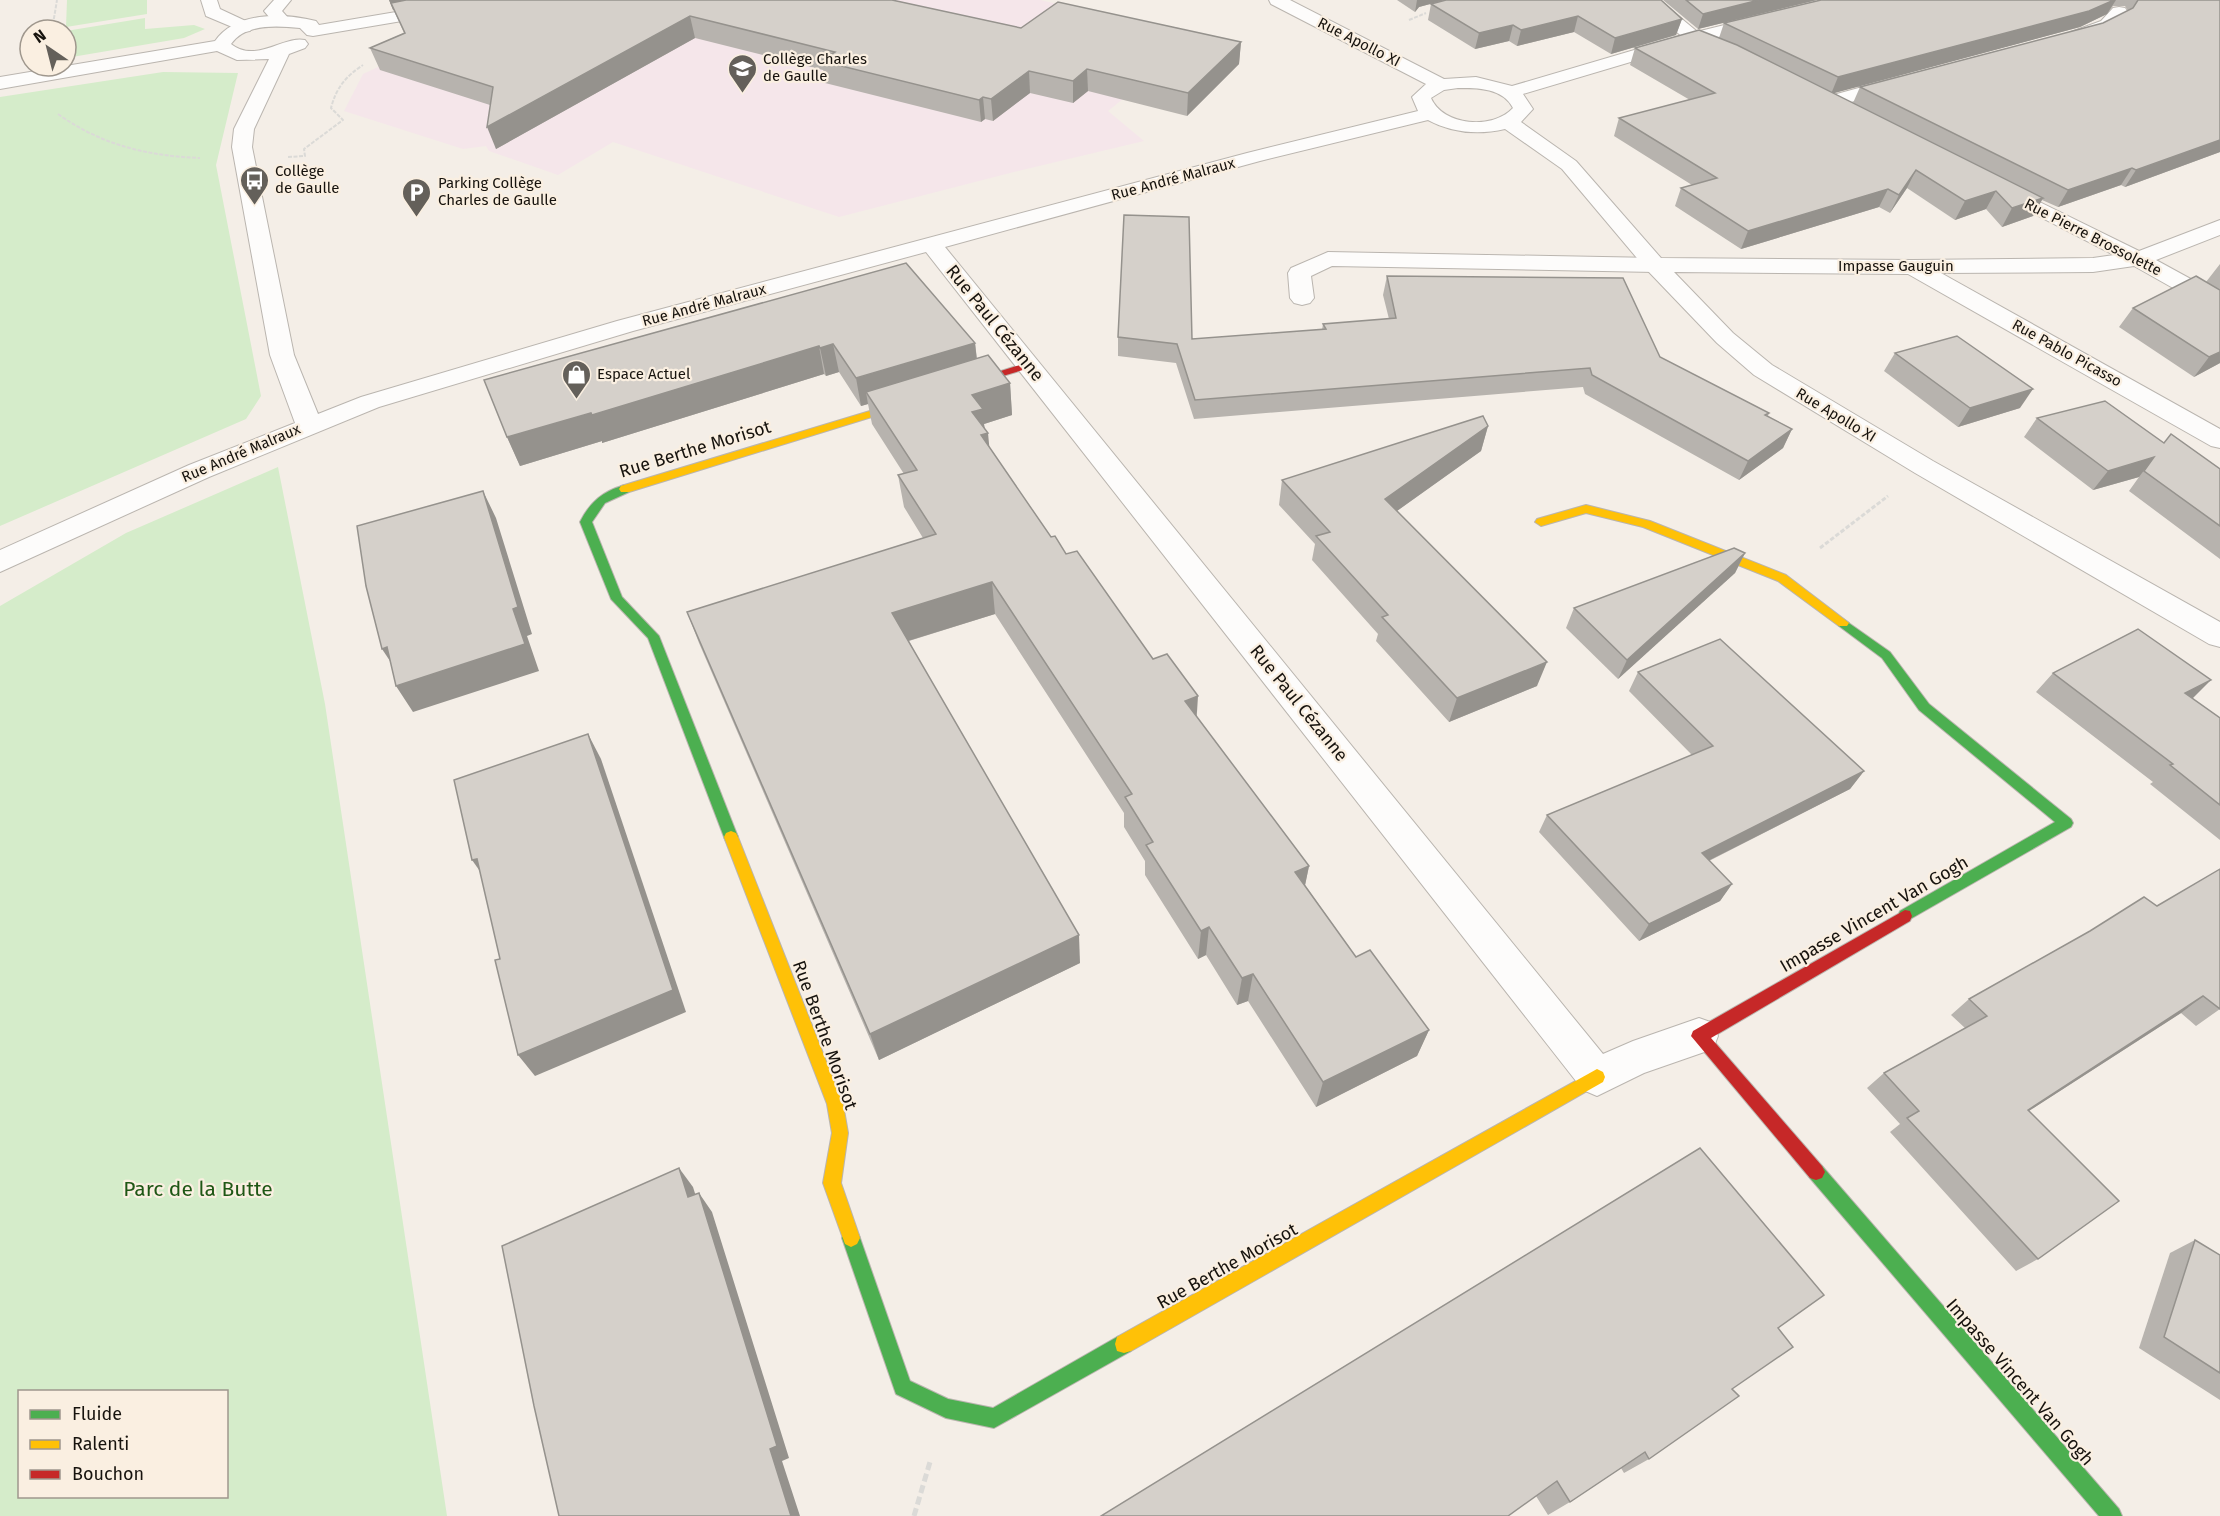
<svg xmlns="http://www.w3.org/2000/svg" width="2220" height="1516" font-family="'Fira Sans',sans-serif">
<rect width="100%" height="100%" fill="#f4eee7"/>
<path fill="#f5e6ea" d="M639,0H1040L1167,29L1164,66L1108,111L1144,141L1010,173L839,217L613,142L558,175L489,151L486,146L463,149L344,111L363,74L451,33Z"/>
<g fill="#d5ecca" fill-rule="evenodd">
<path d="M67,0H147V14L66,27Z"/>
<path d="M145,18V29L194,25L205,29L184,38L66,58V31Z"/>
<path d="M163,72L238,73L216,165L261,396L246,419L0,526V97Z"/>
<path d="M278,467L325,704L447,1516H0V606L126,533ZM20,1392H226V1496H20Z"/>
</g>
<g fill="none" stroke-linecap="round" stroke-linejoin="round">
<defs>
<g id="lane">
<path d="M201,0H217L220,9L250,23L253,27L250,31L244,32L206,16Z"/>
<path d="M274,0H291L282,11L290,20L287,24H275L264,11Z"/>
<path d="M1826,0H1854L1852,4L1694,43L1688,42L1685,38L1688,34Z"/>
<path d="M1328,252L1655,258L1663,260L1666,265L1663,270L1655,272L1332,266L1311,276L1314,298L1310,303L1302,305L1294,303L1290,298L1288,273L1291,268Z"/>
</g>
<g id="street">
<path d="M467,0H505L497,5L313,36L307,35L300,28C278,26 246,23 231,44C256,64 284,35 305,40L308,44L305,48L289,54L254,129L252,147L294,355L318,414L361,397L617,321L1247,153L1418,111L1412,97L1426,84L1271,4L1269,0H1290L1444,79L1476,77L1512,86L1675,38L1681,39L1684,43L1681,47L1523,94L1533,109L1521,122L1576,161L1661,258L1913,260L2093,258L2114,255L1992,192L1989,188L1992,184L1999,182L2139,251L2220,220V235L2156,260L2220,295V312L2212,310L2134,266L2093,272L1941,273L2220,429V448L2211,446L1908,274L1674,272L1733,333L1772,365L1933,461L2220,622V647L2209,644L1915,473L1754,375L1717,343L1647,270L1562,169L1505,129C1479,135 1452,133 1428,120L1260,161L945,247L1603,1054L1633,1041L1699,1018L1713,1023L1718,1036L1713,1049L1644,1073L1597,1096L1583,1090L926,252L633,331L379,407L209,477L0,572V550L189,465L295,423L270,355L232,147L234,129L269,59L237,60L217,51L0,89V77L215,41C236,11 284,13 316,21L319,25ZM1458,88C1478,88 1503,88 1513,108C1493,130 1443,126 1431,98L1444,90Z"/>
<path d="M1641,0H1659L1700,34L1734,47L1737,51L1734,55L1728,56L1688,42Z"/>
<path d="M2119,7L2125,8L2128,12C2118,29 2091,45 2071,40L2068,36L2071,32L2101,21L2113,8Z"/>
<path d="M1899,77L1906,79L1908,83L1906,87L1829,108L1822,106L1819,102L1822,98Z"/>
</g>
<g id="fast">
<path d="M625,485L629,486V492L605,503L592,522L622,597L659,636L738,837L736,841L731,843L726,841L724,837L648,638L611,599L580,522C590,502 603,491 625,485Z"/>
<path d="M1843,619L1890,652L1929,704L2071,819L2073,823L2071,827L1905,922L1900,921L1898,916L1900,911L2055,822L1919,710L1882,658L1839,626L1837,623Z"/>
<path d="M1816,1164L1822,1166L2119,1509L2122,1516H2099L1810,1178L1807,1172L1810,1166Z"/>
<path d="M851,1229L857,1232L860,1238L910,1381L948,1399L993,1408L1117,1337L1124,1335L1131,1337L1133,1344L1131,1351L994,1428L946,1418L896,1394L842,1238L845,1232Z"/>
</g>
<g id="slow">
<path d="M913,398L917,399V403L629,492H621L619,489L621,486Z"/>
<path d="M1586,505L1650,521L1786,575L1849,623L1847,626H1839L1778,581L1643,527L1586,513L1541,526L1535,522L1537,519Z"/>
<path d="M731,831L736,833L738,837L843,1104L848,1133L841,1183L860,1238L857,1244L851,1247L845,1244L823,1183L832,1133L827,1104L724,837L726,833Z"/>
<path d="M1597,1069L1603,1072L1605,1077L1603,1082L1131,1351L1124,1353L1117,1351L1115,1344L1117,1337Z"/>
</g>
<g id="jam">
<path d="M1029,362L1034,365L1033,367L959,389L954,386Z"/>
<path d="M1905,910L1910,911L1912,916L1910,921L1711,1038L1822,1166L1825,1172L1822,1178L1816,1180L1810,1178L1691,1036L1693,1031Z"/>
</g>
</defs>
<use href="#lane" stroke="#bab5af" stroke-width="2"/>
<use href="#street" stroke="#bab5af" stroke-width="2"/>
<use href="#fast" stroke="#bab5af" stroke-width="2"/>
<use href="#slow" stroke="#bab5af" stroke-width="2"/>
<use href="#jam" stroke="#bab5af" stroke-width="2"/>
<g stroke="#dbdad7" stroke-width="2" stroke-dasharray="4 1.5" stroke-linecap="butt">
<path d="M1409,20L1426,13"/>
<path d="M52,30L57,0"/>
<path d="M58,114C101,145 148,156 200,158"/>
<path d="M288,157L305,156L304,149L343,120L331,108C336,88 346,76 363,65"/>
</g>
<path stroke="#dbdad7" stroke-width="3" stroke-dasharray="4.5 2" stroke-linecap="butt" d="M1820,548L1888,496"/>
<path stroke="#dbdad7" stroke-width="5" stroke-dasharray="8 4" stroke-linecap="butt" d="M914,1516L930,1462"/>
<use href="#lane" fill="#fdfcfb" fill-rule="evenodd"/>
<use href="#street" fill="#fdfcfb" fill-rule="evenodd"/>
<use href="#fast" fill="#4caf50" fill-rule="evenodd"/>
<use href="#slow" fill="#ffc107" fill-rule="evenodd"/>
<use href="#jam" fill="#c62828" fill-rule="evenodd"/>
</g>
<g fill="#b7b3ae" fill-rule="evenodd">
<path d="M389,0H892L1021,28L1241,42L1239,64L1187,116L1088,91L1073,103L1030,93L993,121L985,119L981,122L825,83L823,70L695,38L496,149L490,105L380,70L370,48L404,33Z"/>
<path d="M1397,0H1445L1419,7L1415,12Z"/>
<path d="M1663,0H1817L1698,29Z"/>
<path d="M1821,0H2220V152L2125,187L2121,185L2058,207L2042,200L2033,216L2002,227L1986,209L1955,220L1907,188L1890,213L1879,207L1741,249L1675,206L1681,188L1692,185L1614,136L1619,118L1690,100L1630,65L1635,48L1719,38L1724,23ZM2113,6H2125L2128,11L2103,23L1860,87L1853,103L1833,93L2080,27L2107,14Z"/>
<path d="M1431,4L1682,19L1676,35L1611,54L1574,32L1517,46L1509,41L1475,49L1428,20Z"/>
<path d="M906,263L975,343L977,359L1010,383L1012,415L984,424L989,447L1051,537L1066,554L1153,659L1309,866L1305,885L1356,957L1429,1030L1417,1056L1316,1107L1248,1001L1237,1005L1206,955L1198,959L1145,875V861L1124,827V813L995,614L909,641L1080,963L879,1060L699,643L687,612L923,538L904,507L898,475L904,474L872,424L868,404L861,406L839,372L826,376L824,374L602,443V441L520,466L507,437Z"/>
<path d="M2220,264V363L2194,377L2119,327L2133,308L2206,282Z"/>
<path d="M1387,276L1660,357L1769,413L1768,416L1792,429L1783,448L1739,480L1585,394L1583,387L1194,419L1176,363L1118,356V337L1192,339L1322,330L1323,324L1389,319L1383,295Z"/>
<path d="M1895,353L2020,408L1958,427L1884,371Z"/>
<path d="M2037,418L2164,443L2171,434L2220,469V559L2129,491L2139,477L2093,490L2024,437Z"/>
<path d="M1488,426L1481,451L1397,511L1537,686L1449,722L1376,641L1378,634L1312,560L1315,544L1279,505L1282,480Z"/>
<path d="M1745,553L1735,573L1618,679L1566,628L1574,608Z"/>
<path d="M1638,672L1864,771L1850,789L1709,861L1732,884L1720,901L1639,941L1539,832L1547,815L1692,755L1629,691Z"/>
<path d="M2053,673L2193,699L2220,718V840L2150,784L2153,782L2036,692Z"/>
<path d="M2144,897L2220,1009L2196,1026L2181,1013L2029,1111L2038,1259L2016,1271L1890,1132L1900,1124L1867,1088L1884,1073L1965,1028L1951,1015L1969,999L2090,931Z"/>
<path d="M2195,1240L2220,1255V1400L2139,1348L2170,1253Z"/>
<path d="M1778,1328L1732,1389L1649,1459L1624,1473L1621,1468L1570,1502L1548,1515L1536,1496Z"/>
</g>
<g fill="#95928d">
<path d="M389,0H453L393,10Z"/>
<path d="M1417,0H1445L1419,7L1415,12Z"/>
<path d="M1759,0H1817L1698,29L1703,14Z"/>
<path d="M2114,0H2116L2107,14L2080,27L1831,94L1838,77Z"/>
<path d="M690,16L695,38L496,149L487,127Z"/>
<path d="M1578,16L1574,32L1517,46L1521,30Z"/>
<path d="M1682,19L1676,35L1611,54L1615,38Z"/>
<path d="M1513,25L1509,41L1475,49L1479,33Z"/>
<path d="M1241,42L1239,64L1187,116L1188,93Z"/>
<path d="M1087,69L1088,91L1073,103V81Z"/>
<path d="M1029,71L1030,93L993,121L991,99Z"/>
<path d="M983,97L985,119L981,122L979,100Z"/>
<path d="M2220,140V152L2125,187L2136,170Z"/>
<path d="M2132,168L2121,185L2058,207L2068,190Z"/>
<path d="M1916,170L1907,188L1890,213L1899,195Z"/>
<path d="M1888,189L1879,207L1741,249L1748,231Z"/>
<path d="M1996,191L1986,209L1955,220L1965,201Z"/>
<path d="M2043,198L2033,216L2002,227L2012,208Z"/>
<path d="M975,343L978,371L866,392L868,404L861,406L856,378Z"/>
<path d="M833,344L839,372L826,376L820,348Z"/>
<path d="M819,346L824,374L602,443V441L520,466L507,437Z"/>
<path d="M2220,352V363L2194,377L2209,357Z"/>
<path d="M1010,383L1012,415L984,424L985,434L988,433L991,465L972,412V395Z"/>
<path d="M2033,389L2020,408L1958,427L1970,408Z"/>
<path d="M1488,426L1481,451L1380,523L1385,499Z"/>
<path d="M1792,429L1783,448L1739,480L1748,461Z"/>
<path d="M2154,457L2139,477L2093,490L2108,471Z"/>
<path d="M483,491L496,518L532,634L527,636L539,671L413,712L396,686L513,609Z"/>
<path d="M1745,553L1735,573L1618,679L1627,660Z"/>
<path d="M992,582L995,614L898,644L892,613Z"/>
<path d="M387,647L400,676L382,649Z"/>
<path d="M1547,662L1537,686L1449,722L1457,698Z"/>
<path d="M2211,680L2192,699L2185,693Z"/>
<path d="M1198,696L1196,727L1185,701Z"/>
<path d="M588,734L601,759L686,1012L535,1076L518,1055Z"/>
<path d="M1864,771L1850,789L1690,870L1702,853Z"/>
<path d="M477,859L489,884L472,860Z"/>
<path d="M1309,866L1303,895L1295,872Z"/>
<path d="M1732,884L1720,901L1639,941L1649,924Z"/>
<path d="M1209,927L1206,955L1198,959L1201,931Z"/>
<path d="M1079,935L1080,963L879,1060L870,1034Z"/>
<path d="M1253,974L1248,1001L1237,1005L1242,978Z"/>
<path d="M2203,996L2181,1013L2007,1125L2028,1110Z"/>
<path d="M1429,1030L1417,1056L1316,1107L1323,1082Z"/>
<path d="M679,1168L693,1187L702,1216L688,1197Z"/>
<path d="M699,1193L712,1212L789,1458L782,1461L800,1516H791L770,1449Z"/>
</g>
<g fill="#d5d0ca" stroke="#95928d" stroke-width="1.5">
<path d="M406,0H892L1021,28L1058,2L1241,42L1188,93L1087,69L1073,81L1029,71L991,99L983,97L979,100L821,61L835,52L690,16L487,127L493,87L370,48L405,33L391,3Z"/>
<path d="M1446,0H1661L1682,19L1615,38L1578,16L1521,30L1513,25L1479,33L1431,4Z"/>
<path d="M1686,0H1759L1703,14Z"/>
<path d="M1821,0H2114L2089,11L1838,77L1724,23Z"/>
<path d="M2138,0H2220V140L2136,170L2132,168L2068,190L1860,87L2103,23L2133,8Z"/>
<path d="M1699,30L1737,45L2043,198L2012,208L1996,191L1965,201L1916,170L1899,195L1888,189L1748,231L1681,188L1717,178L1619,118L1715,93L1635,48Z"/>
<path d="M1124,215L1189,217L1192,339L1326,329L1323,324L1396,318L1387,276L1623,278L1660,357L1769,413L1765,415L1792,429L1748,461L1592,375L1590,368L1195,400L1177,344L1118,337Z"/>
<path d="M906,263L975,343L856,378L833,344L820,348L819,346L592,415L591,413L507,437L484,380Z"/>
<path d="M2196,276L2220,290V352L2209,357L2133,308Z"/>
<path d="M1957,336L2033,389L1970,408L1895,353Z"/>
<path d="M988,355L1010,383L972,395L983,409L972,412L988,433L981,435L1051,537L1055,536L1066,554L1077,551L1153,659L1167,654L1198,696L1185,701L1309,866L1295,872L1356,957L1370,950L1429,1030L1323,1082L1253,974L1242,978L1209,927L1201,931L1146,845L1153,842L1125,797L1132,794L992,582L892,613L1079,935L870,1034L687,612L936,534L898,475L917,470L866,392Z"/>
<path d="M2105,401L2164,443L2171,434L2220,469V526L2144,471L2154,457L2108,471L2037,418Z"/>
<path d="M1483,416L1488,426L1385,499L1547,662L1457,698L1382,617L1388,615L1316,536L1330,532L1282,480Z"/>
<path d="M483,491L518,607L513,609L525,644L396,686L387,647L382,649L366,586L357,526Z"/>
<path d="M1734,548L1745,553L1627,660L1574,608Z"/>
<path d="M2138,629L2211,680L2185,693L2220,718V805L2170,765L2173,764L2053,673Z"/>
<path d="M1720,639L1864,771L1702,853L1732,884L1649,924L1547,815L1713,746L1638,672Z"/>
<path d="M588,734L673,990L518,1055L495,960L500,959L477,859L472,860L454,780Z"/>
<path d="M2220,869V1009L2203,996L2028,1110L2119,1201L2038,1259L1907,1118L1919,1111L1884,1073L1987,1016L1969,999L2090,931L2144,897L2157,906Z"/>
<path d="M1700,1148L1824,1295L1778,1328L1793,1347L1732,1389L1739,1396L1649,1459L1645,1452L1570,1502L1557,1481L1508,1516H1101Z"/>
<path d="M679,1168L688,1197L699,1193L777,1446L770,1449L791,1516H559L534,1406L502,1246Z"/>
<path d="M2195,1240L2220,1255V1373L2164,1337Z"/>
</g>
<defs>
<symbol id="school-pin" viewBox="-11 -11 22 30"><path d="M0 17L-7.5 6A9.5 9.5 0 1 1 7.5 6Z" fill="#64605a" stroke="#faefe1"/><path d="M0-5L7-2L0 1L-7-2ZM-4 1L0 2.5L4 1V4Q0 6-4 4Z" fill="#fff"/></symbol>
<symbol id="bus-pin" viewBox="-11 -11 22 30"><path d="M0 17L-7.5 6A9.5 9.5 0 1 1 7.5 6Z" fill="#64605a" stroke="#faefe1"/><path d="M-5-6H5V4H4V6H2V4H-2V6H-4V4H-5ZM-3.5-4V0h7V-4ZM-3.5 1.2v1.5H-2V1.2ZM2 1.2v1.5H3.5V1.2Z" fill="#fff"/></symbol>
<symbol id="parking-pin" viewBox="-11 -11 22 30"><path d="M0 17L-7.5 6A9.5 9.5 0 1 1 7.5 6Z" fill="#64605a" stroke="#faefe1"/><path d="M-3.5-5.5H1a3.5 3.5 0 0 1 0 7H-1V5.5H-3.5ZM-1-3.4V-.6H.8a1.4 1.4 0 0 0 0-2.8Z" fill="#fff"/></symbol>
<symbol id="shop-pin" viewBox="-11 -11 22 30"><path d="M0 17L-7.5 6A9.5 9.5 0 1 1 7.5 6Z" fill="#64605a" stroke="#faefe1"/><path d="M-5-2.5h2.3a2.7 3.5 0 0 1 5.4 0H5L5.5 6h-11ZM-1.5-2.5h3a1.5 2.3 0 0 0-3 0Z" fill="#fff"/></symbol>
</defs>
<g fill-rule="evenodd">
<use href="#school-pin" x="726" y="52" width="33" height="45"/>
<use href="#bus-pin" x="238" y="164" width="33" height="45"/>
<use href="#parking-pin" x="400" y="176" width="33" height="45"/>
<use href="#shop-pin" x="560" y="358" width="33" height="45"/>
</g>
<g text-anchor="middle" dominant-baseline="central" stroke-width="4.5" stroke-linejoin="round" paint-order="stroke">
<g font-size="15" fill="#17130e" stroke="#faefe1">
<text transform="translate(1359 42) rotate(27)">Rue Apollo XI</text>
<text transform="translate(1173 179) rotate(-15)">Rue André Malraux</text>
<text transform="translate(2093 237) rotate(27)">Rue Pierre Brossolette</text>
<text x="1896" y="266">Impasse Gauguin</text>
<text transform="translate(704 305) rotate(-15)">Rue André Malraux</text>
<text transform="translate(2067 353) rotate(29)">Rue Pablo Picasso</text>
<text transform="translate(1836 415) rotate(31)">Rue Apollo XI</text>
<text transform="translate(241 453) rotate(-23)">Rue André Malraux</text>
</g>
<g font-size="15" fill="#17130e" stroke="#faefe1" text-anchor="start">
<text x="763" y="59">Collège Charles<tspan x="763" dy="17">de Gaulle</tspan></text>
<text x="275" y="171">Collège<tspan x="275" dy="17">de Gaulle</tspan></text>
<text x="438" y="183">Parking Collège<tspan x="438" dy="17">Charles de Gaulle</tspan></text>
<text x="597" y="374">Espace Actuel</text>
</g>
<g font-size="18" fill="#17130e" stroke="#faefe1">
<text transform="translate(995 323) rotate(51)">Rue Paul Cézanne</text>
<text transform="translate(695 449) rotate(-17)">Rue Berthe Morisot</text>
<text transform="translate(1299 703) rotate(51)">Rue Paul Cézanne</text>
<text transform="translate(1874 914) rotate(-30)">Impasse Vincent Van Gogh</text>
<text transform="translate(825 1035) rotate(70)">Rue Berthe Morisot</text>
<text transform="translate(1227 1266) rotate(-29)">Rue Berthe Morisot</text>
<text transform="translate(2020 1382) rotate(49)">Impasse Vincent Van Gogh</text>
</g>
<g font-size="21" fill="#1f5715" stroke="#faefe1">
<text x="198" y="1189">Parc de la Butte</text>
</g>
</g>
<rect x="18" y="1390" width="210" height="108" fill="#faefe1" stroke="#9f978d" stroke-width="1.5"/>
<rect x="30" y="1410" width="30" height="9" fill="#4caf50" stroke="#9f978d" stroke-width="1.5"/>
<text x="72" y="1420" font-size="18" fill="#17130e">Fluide</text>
<rect x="30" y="1440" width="30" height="9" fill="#ffc107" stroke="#9f978d" stroke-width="1.5"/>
<text x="72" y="1450" font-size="18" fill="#17130e">Ralenti</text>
<rect x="30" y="1470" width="30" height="9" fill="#c62828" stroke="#9f978d" stroke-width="1.5"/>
<text x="72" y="1480" font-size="18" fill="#17130e">Bouchon</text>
<g transform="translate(48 48) rotate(325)"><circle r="28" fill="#faefe1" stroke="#9f978d" stroke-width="1.5"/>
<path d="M0-4.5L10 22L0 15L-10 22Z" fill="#64605a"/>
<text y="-9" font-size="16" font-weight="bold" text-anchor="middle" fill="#17130e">N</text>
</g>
</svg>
